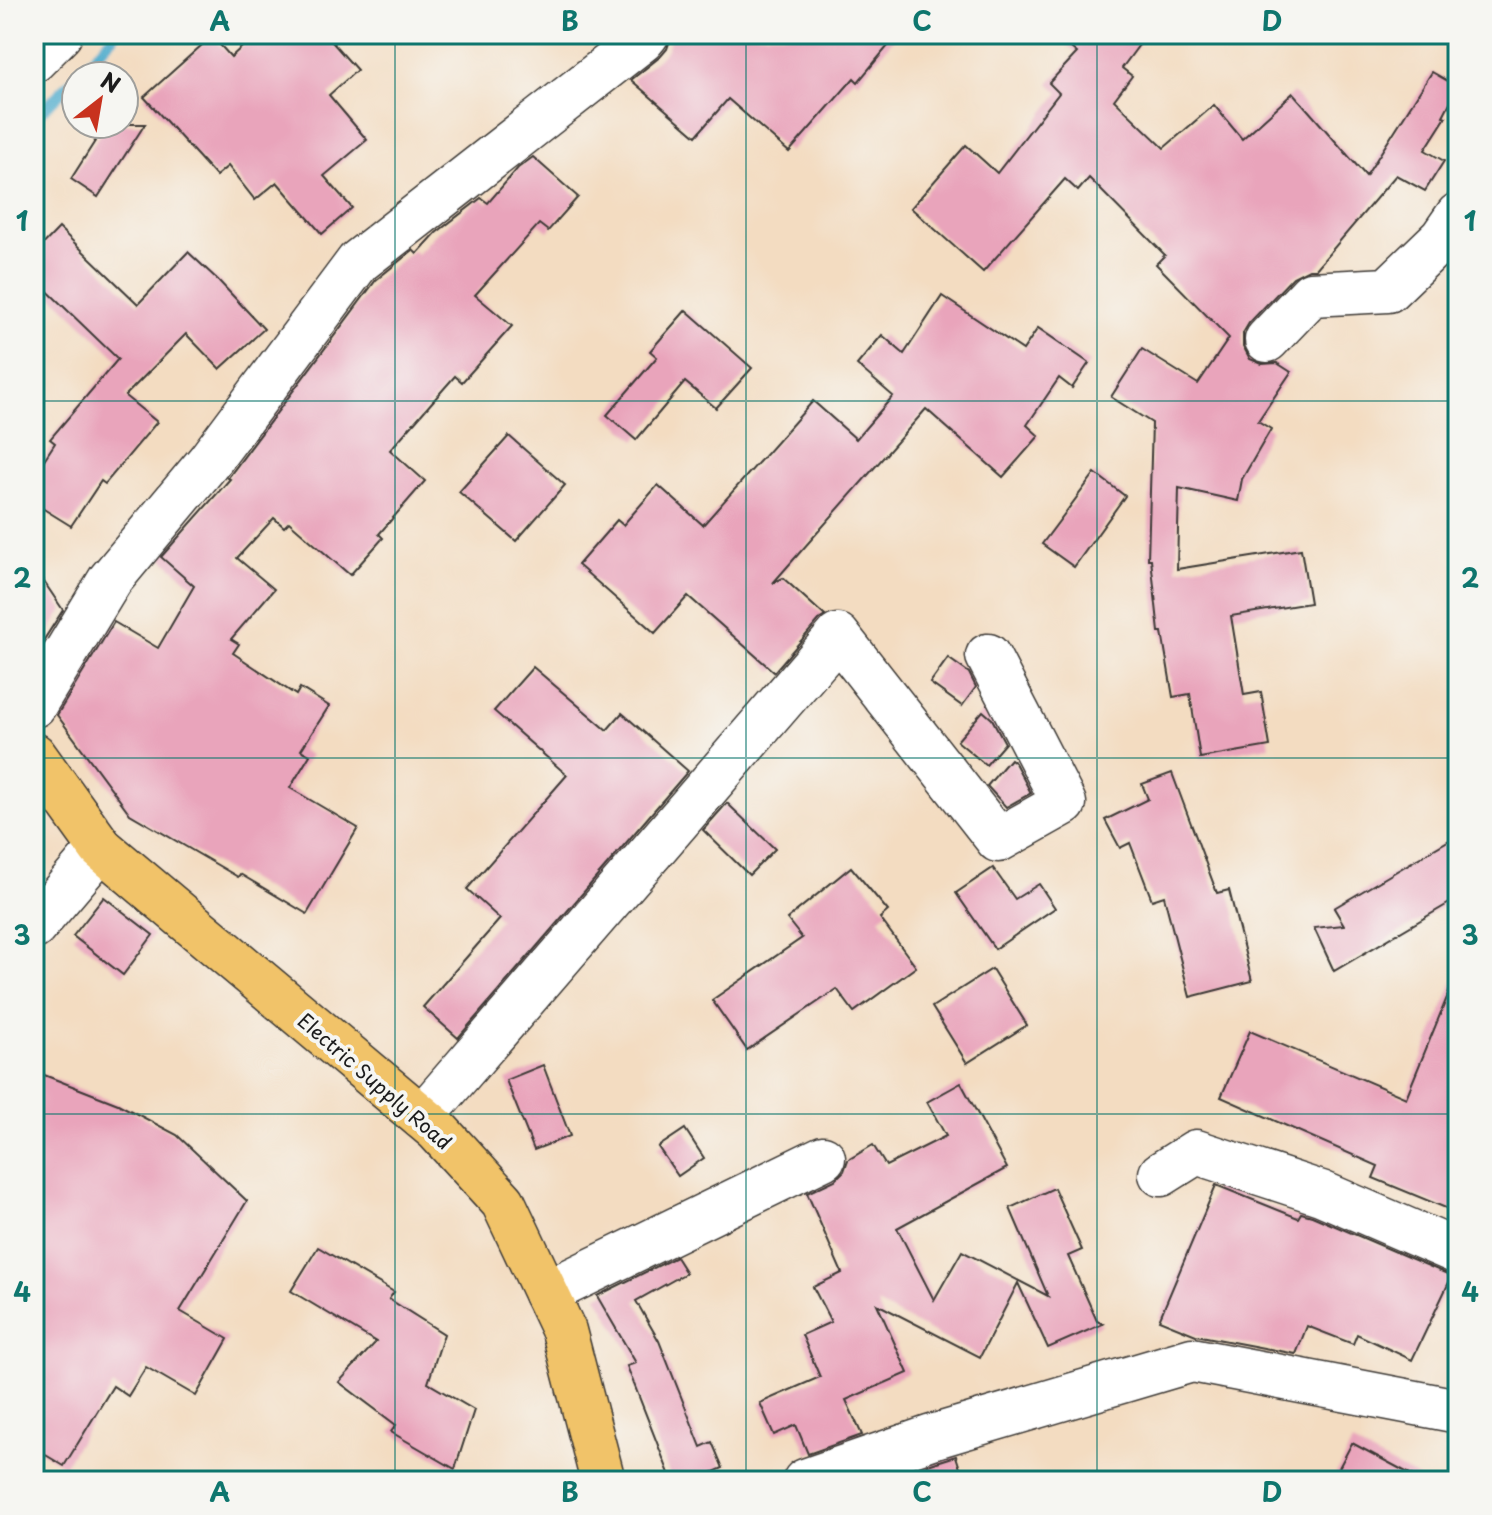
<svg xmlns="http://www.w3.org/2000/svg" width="1492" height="1515" font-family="'Playpen Sans',sans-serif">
<rect width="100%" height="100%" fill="#f6f6f2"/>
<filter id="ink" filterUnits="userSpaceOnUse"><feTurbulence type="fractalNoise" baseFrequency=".0125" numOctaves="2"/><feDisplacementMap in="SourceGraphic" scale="16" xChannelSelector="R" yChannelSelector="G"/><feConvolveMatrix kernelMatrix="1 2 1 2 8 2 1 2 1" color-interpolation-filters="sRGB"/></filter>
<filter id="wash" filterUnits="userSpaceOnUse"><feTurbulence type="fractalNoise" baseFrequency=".006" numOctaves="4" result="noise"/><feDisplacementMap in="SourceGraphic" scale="32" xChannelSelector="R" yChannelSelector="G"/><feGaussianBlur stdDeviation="1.8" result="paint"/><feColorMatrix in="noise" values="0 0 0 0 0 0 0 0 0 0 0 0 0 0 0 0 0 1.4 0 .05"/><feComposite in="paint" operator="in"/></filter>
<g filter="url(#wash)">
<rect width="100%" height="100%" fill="#f3dcc1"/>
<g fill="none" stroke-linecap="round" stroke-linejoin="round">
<g stroke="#4dabcc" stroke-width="11">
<path d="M77,76L115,34"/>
<path d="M34,119L76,77"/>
</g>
</g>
<g id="blocks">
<g fill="#e9a4bb">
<path d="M256,34H325L357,70L329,95L367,140L324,176L352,208L322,234L277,182L255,200L228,166L216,176L144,97L212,36L231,57Z"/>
<path d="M672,34H898L858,82L854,78L789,152L728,99L696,136L631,80L661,56L667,49Z"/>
<path d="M1054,34H1147L1122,68L1132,76L1114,100L1164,148L1214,105L1242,139L1293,93L1366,176L1432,72L1458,87L1443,116L1446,117L1425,150L1444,161L1425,191L1396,175L1316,269H1309L1293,277L1249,323L1243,333V346L1250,359L1262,364L1277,363L1291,372L1258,421L1271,429L1242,479L1238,501L1179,488L1177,569L1301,549L1310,603L1231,616L1244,695L1261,692L1270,746L1200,758L1190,694L1173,697L1162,632H1159L1151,559H1148L1152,423L1111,397L1142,349L1198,384L1229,338L1156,264L1165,255L1089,178L1078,191L1065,179L983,272L911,208L966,145L997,173L1059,93L1049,83L1077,53Z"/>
<path d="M106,124H145L98,197L71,179Z"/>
<path d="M533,157L578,197L548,231L539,224L475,295L512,326L462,382L455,376L390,450L425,481L379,534L383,538L350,575L289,522L284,527L274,518L237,558L274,589L231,639L239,644L233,653L296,695L300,688L329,706L301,750L310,755L290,788L358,828L307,914L240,874L238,877L130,814L57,715L114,622L158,648L194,586L161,557L230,479L228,478L376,280L413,250L417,254L436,233L481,198L488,203L518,168Z"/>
<path d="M59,228L138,304L188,252L218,280L264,329L220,369L186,334L125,396L157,422L105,484L101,481L71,526L34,503V475L55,443L50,439L118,359L34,278V254Z"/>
<path d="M942,296L1023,350L1038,328L1089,363L1072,388L1059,378L1027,425L1039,436L1003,477L926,409L773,583L783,578L825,616L819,620L774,672L688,596L655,633L578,565L617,520L623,525L658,485L703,525L813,401L856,439L893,396L857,365L882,335L904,354Z"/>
<path d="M686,310L752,368L716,408L685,382L636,440L607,415L657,357L650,351Z"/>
<path d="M509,436L565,485L516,541L459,492Z"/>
<path d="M1095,473L1125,496L1074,567L1042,544Z"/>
<path d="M34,567L63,610L34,655Z"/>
<path d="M948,658L969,673L976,687L962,706L930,683Z"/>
<path d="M533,667L607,730L622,713L688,771L458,1038L423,1007L500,919L467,889L567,775L494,711Z"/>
<path d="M983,711L992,719L1005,743L986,765L957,741Z"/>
<path d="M1010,759L1015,763L1031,793L1006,807L987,786Z"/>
<path d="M1172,773L1217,893L1229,890L1252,981L1190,997L1164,896L1152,900L1130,843L1120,848L1105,820L1148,799L1142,784Z"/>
<path d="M727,803L775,849L749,875L703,830Z"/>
<path d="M1458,835V898L1334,971L1314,928L1344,925L1334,908Z"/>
<path d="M851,867L888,911L880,918L916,967L854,1012L837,989L747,1050L712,1000L802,938L787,919Z"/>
<path d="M993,868L1015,899L1039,884L1055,908L995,949L956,893Z"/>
<path d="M104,897L153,935L123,975L73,936Z"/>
<path d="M992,969L1027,1025L967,1063L932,1007Z"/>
<path d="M1457,973L1458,1213L1373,1178L1378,1166L1221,1097L1250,1031L1406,1098Z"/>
<path d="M543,1065L570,1136L534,1150L506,1080Z"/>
<path d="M34,1071L118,1104L177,1135L247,1201L180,1311L228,1339L196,1396L146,1367L128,1396L113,1386L64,1466L34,1448Z"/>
<path d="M961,1083L1007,1168L897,1228L934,1300L962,1251L1048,1296L1010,1208L1054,1188L1082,1250L1068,1256L1097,1321L1103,1324L1048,1348L1018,1283L980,1357L877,1304L908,1373L846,1400L862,1435L808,1454L796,1425L774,1435L760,1403L820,1377L802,1335L831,1322L813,1287L842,1273L807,1193L835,1180L844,1171L848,1160L873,1145L886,1166L946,1136L927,1102Z"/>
<path d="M685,1129L704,1158L678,1176L658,1147Z"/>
<path d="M1216,1185L1298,1218L1301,1213L1312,1216L1452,1276L1412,1360L1357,1334L1353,1344L1307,1326L1296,1354L1196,1335L1159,1320Z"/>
<path d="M318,1247L394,1292L389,1299L444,1334L428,1383L474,1410L455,1469L391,1432L396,1425L339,1382L376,1342L291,1291Z"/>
<path d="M676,1257L686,1273L636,1301L659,1341L701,1447L712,1442L723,1468L693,1481H672L627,1366L636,1363L597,1296Z"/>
<path d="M1352,1443L1423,1481H1332Z"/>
<path d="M956,1456L964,1481H881L940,1461Z"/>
</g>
</g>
</g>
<g filter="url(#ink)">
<use href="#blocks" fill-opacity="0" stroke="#3c3935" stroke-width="2"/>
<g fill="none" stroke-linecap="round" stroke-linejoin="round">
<defs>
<g id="minor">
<path d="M34,60L60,34"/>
<path d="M1267,340L1311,294L1388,290L1442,238L1458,215"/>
<path d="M34,705L110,580L210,460L358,262L642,40L647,34"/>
<path d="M34,927L101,848"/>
<path d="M422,1117L838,636L998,840L1064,803L988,656"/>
<path d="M1161,1174L1196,1152L1321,1193L1458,1252"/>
<path d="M546,1293L823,1158"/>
<path d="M805,1481L932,1437L1192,1360L1458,1411"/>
</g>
<path id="major" d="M34,755L101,848L437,1130L503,1202L564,1331L603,1481"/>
</defs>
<use href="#minor" stroke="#3c3935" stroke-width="47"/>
<use href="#major" stroke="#3c3935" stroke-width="47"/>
<use href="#minor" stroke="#fff" stroke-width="44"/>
<use href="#major" stroke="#f1c369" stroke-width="44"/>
</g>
</g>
<path fill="none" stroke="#0f766e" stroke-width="2" stroke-opacity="0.55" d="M395,34V1481M746,34V1481M1097,34V1481M34,401H1458M34,758H1458M34,1114H1458"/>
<g text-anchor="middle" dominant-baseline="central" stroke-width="8" stroke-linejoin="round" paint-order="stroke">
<g font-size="20" fill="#1c1c1c" stroke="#f6f6f2">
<text transform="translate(375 1081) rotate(41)">Electric Supply Road</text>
</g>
</g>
<rect width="1492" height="1515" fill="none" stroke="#f6f6f2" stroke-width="88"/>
<g transform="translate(100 100) rotate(31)"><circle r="38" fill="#f6f6f2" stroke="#9f9f9c" stroke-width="2"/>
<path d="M0-6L14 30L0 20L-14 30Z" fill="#c8321e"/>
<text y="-12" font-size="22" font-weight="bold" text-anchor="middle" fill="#1c1c1c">N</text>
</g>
<rect x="44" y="44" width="1404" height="1427" fill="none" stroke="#0f766e" stroke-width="3"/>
<g font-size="26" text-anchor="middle" font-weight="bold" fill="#0f766e">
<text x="220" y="31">A</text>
<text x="570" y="31">B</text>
<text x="922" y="31">C</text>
<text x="1272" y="31">D</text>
<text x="22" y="231">1</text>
<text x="1470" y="231">1</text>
<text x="22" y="588">2</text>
<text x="1470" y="588">2</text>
<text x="22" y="945">3</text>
<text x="1470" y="945">3</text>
<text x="22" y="1302">4</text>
<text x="1470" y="1302">4</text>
<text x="220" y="1502">A</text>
<text x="570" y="1502">B</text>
<text x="922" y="1502">C</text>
<text x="1272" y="1502">D</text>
</g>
</svg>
